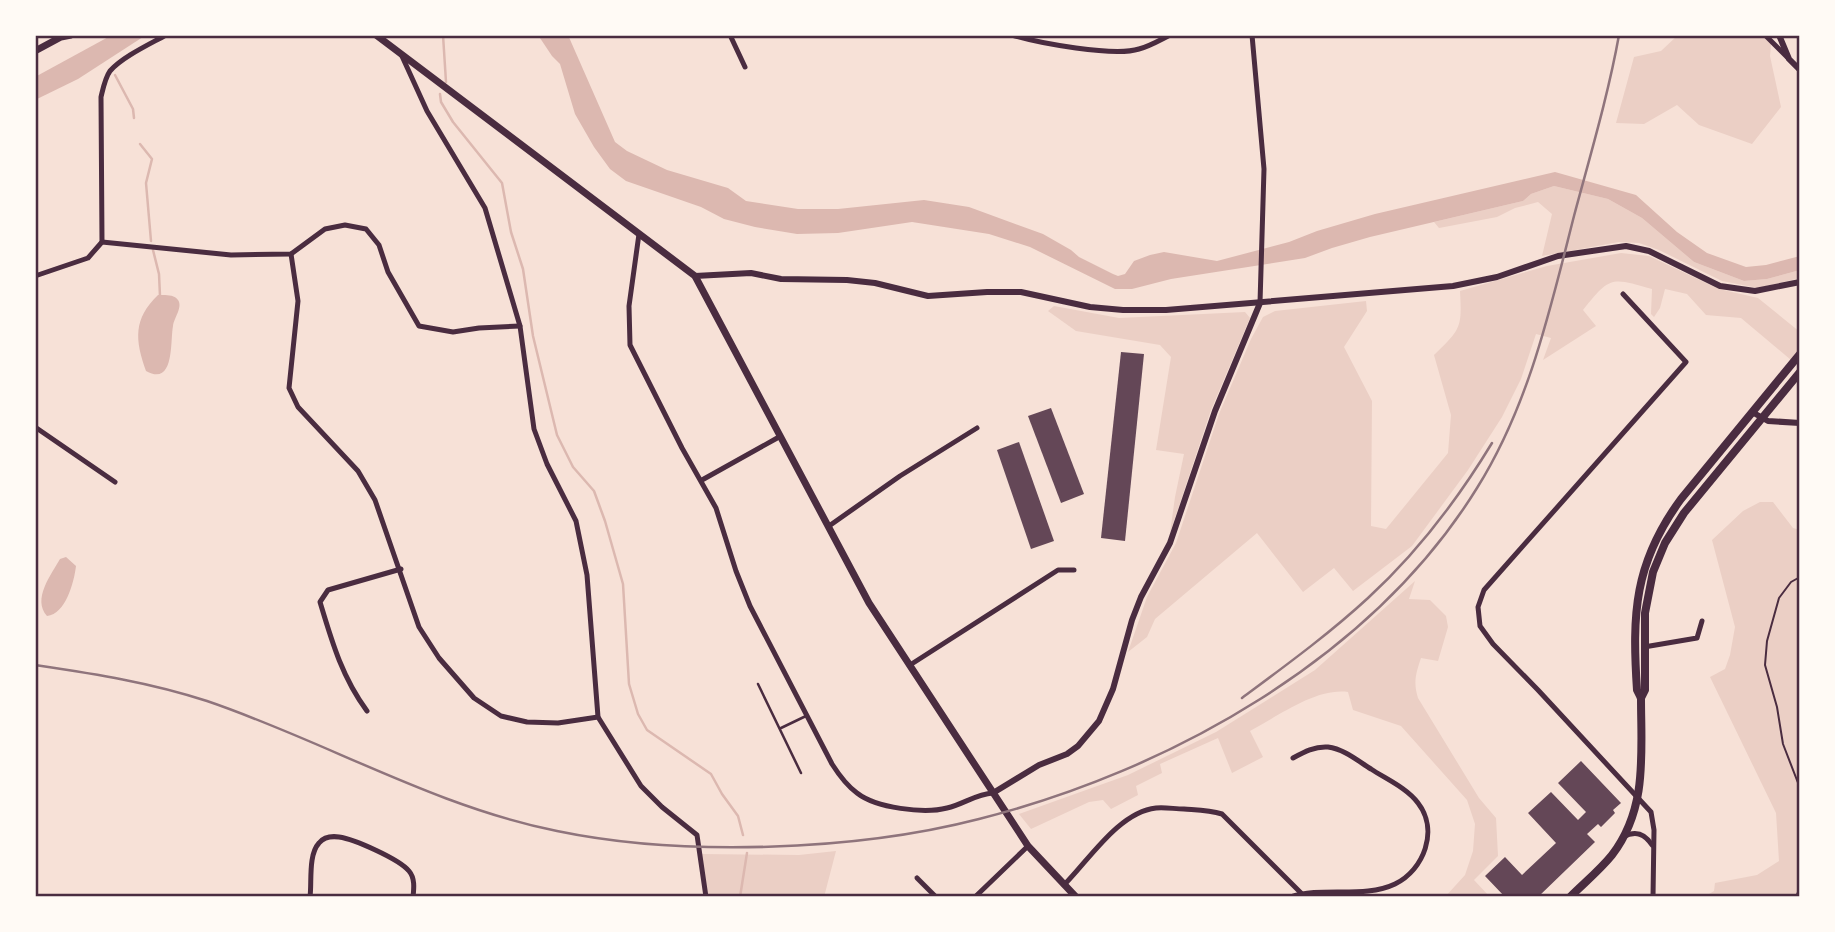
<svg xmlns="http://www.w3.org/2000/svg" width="1835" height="932" font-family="'Alegreya Sans',sans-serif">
<rect width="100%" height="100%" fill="#f7e1d7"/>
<g fill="#ebcfc5">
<path d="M1678,35H1772L1770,56L1781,107L1752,144L1699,125L1677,105L1644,124L1616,123L1634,57L1661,51Z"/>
<path d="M1554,186L1608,199L1642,218L1694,262L1744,281L1767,279L1800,270V278L1758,288L1722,281L1659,250L1639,243L1619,242L1542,256L1552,214L1538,202L1515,208L1497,217L1439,228L1434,222L1523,201L1531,194Z"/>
<path d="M1621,253L1649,256L1719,289L1758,298L1800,332V350L1791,360L1741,318L1706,315L1687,294L1665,289L1660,308L1654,317L1651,314L1652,289C1611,277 1610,276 1583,310L1596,326L1543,360L1551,338L1536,334L1521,379L1502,417L1468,470L1412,546L1353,591L1334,568L1303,592L1257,533L1155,619L1147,637L1128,652L1147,597L1176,543L1219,414L1251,339L1263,317L1275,311L1366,301L1367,311L1344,347L1372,401L1371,526L1386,529L1448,453L1451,415L1434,355C1461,329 1462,328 1460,291L1547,266Z"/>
<path d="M1054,306L1119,318L1245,312L1250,318L1211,410L1170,533L1175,497L1184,454L1156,450L1171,357L1160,345L1076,331L1048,311Z"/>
<path d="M1760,502H1773L1793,528L1800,530V897H1704L1714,891L1715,883L1757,875L1779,861L1776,813L1710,677L1725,669L1730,655L1735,627L1712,540L1743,511Z"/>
<path d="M1415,581L1409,599L1430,600L1446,616L1448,627L1438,661L1421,658C1416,673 1413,682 1418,698L1479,798L1496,818L1498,856L1474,880L1490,897H1445L1465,875L1473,851L1475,824L1467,800L1401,726L1353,710L1348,692C1315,688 1279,716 1250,731L1263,757L1232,773L1218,738L1160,764L1162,773L1136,786L1138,795L1111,809L1103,800L1089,802L1031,829L1019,814L1128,775L1216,732L1315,670Z"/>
<path d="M836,851L824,897H706L701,854L799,855Z"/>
</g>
<g fill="#dcb8b0">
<path d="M112,35H146L78,79L35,100V77Z"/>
<path d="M538,35H568L615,142L627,151L667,170L728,188L746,201L798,209H838L924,200L969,207L1043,234L1071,250L1079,257L1113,274L1118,276L1125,274L1134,261L1150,255L1164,252L1217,261L1289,242L1317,231L1375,214L1555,172L1636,195L1677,232L1707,253L1746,267L1766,265L1800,256V270L1767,279L1744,281L1694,262L1642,218L1608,199L1554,186L1531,194L1523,201L1370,237L1332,248L1305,258L1171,279L1132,289H1115L1030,247L989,234L912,222L838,233L797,234L755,227L724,219L701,207L626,181L610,169L594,147L575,114L560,64L552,56Z"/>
<path d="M158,295C164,295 174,294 178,300C183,307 174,318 173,326C170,341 175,387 146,371C135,340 133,319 158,295Z"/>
<path d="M66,557L76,566C74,582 66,614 47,616C32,599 51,575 60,559Z"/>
</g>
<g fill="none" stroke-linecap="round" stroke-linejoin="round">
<g stroke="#dcb8b0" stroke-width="2.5">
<path d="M443,35L446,82"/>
<path d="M115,75L133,109L134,118"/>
<path d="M440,94L441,102L453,122L502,183L511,232L523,269L533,336L557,435L573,467L594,491L605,521L623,584L629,684L638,714L647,730L711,774L722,794L738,816L743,835"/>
<path d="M140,144L152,159L146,183L151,241"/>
<path d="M153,250L159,274L160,296"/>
<path d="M740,897L747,853"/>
</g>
</g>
<g fill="#644757">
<path d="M1121,352L1144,354L1125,541L1101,538Z"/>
<path d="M1051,408L1084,494L1061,503L1028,416Z"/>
<path d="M1019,442L1054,541L1031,549L997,450Z"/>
<path d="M1581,761L1621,803L1613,810L1615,813L1601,827L1598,824L1587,834L1595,842L1538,897H1505L1485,876L1505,857L1522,875L1556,843L1528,813L1551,792L1578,820L1586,812L1558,783Z"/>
</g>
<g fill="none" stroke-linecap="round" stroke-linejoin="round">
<g stroke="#4a2c40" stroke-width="2">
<path d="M1800,577L1791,582L1779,598L1767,641L1765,665L1777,707L1783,744L1800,788"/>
<path d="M1796,897L1800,887"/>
</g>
<g stroke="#4a2c40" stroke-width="2.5">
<path d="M758,684L801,773"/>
<path d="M781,728L806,716"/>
</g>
<g stroke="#4a2c40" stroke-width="5">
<path d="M730,35L745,67"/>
<path d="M1012,35C1038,43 1114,57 1139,49C1150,46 1160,40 1170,35"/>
<path d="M1252,35L1264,169L1260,303"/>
<path d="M1765,35L1787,57"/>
<path d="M401,54L427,111L485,208L520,326L534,429L547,464L576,521L587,575L598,717L641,786L662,807L697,835L706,897"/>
<path d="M639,234L629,306L630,345L682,448L716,508L736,571L750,606L832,764C839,775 846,785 857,793C876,808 924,814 947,808C964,804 976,794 993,793"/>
<path d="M102,242L231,255L291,254L325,229L345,225L366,229L379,245L388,272L419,326L453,332L479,328L520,326"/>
<path d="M291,254L298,301L289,388L298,407L358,471L375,500L419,627L439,658L474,698L501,716L527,722L558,723L598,717"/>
<path d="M35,276L88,258L102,242L101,97C103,89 105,78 110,71C122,57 150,44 166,35"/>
<path d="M1623,294L1686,362L1484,590L1478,607L1480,626L1493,644L1538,690L1651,812L1654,830L1653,897"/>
<path d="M35,427L115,482"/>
<path d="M702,480L779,437"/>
<path d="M829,526L900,476L977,428"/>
<path d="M1644,647L1697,638L1702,621"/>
<path d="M910,665L1058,570H1074"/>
<path d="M367,711C342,677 332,642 320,602L328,590L401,569"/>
<path d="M1623,837C1636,830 1645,834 1652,845"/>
<path d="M917,878L936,897"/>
<path d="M1064,885C1089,860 1119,812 1156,808C1165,807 1175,809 1184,809C1197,810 1209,810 1222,814L1302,894"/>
<path d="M310,897C312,882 308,855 319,843C324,837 332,836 339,837C354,839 399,859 409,871C415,878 414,888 413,897"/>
<path d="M975,897L1028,846"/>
<path d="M1290,897C1323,886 1364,899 1395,884C1424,870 1439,830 1418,803C1407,788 1386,779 1371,769C1358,761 1344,749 1328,747C1315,746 1304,752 1293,758"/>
</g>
<g stroke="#4a2c40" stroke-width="6">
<path d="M1779,35L1789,59L1800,70"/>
<path d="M695,276L751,273L781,279L847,280L875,283L928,296L987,292H1021L1090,307L1123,310H1166L1453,286L1497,277L1558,256L1626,246L1649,251L1720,286L1755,291L1800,282"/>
<path d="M1752,412L1768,421L1800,423"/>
<path d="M993,793L1039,765L1067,754L1078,746L1099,721L1113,689L1132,620L1141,597L1170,543L1215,411L1260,303"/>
</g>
<g stroke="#4a2c40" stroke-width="7">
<path d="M376,35L695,276L869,603L1028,846L1076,897"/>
<path d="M35,51L61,37L71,35"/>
</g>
<g stroke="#4a2c40" stroke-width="8">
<path d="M1641,698L1645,690V613L1653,572L1665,543L1684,513L1800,372"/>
<path d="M1570,897C1584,883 1600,870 1612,855C1648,808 1641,753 1641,698L1637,690C1632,614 1634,563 1681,499L1800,354"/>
</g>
<g stroke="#8f747c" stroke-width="2.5">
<path d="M35,665C95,674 149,682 207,701C325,741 433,806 557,831C682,857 855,851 979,819C1169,771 1372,658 1477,488C1529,405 1550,310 1574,216C1590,156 1608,96 1619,35"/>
<path d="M1242,698C1285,666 1329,634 1368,598C1417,553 1458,499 1492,443"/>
</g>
</g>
<rect width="1835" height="932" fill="none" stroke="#fffaf5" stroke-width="74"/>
<rect x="37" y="37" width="1761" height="858" fill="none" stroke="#4a2c40" stroke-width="2.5"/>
</svg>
